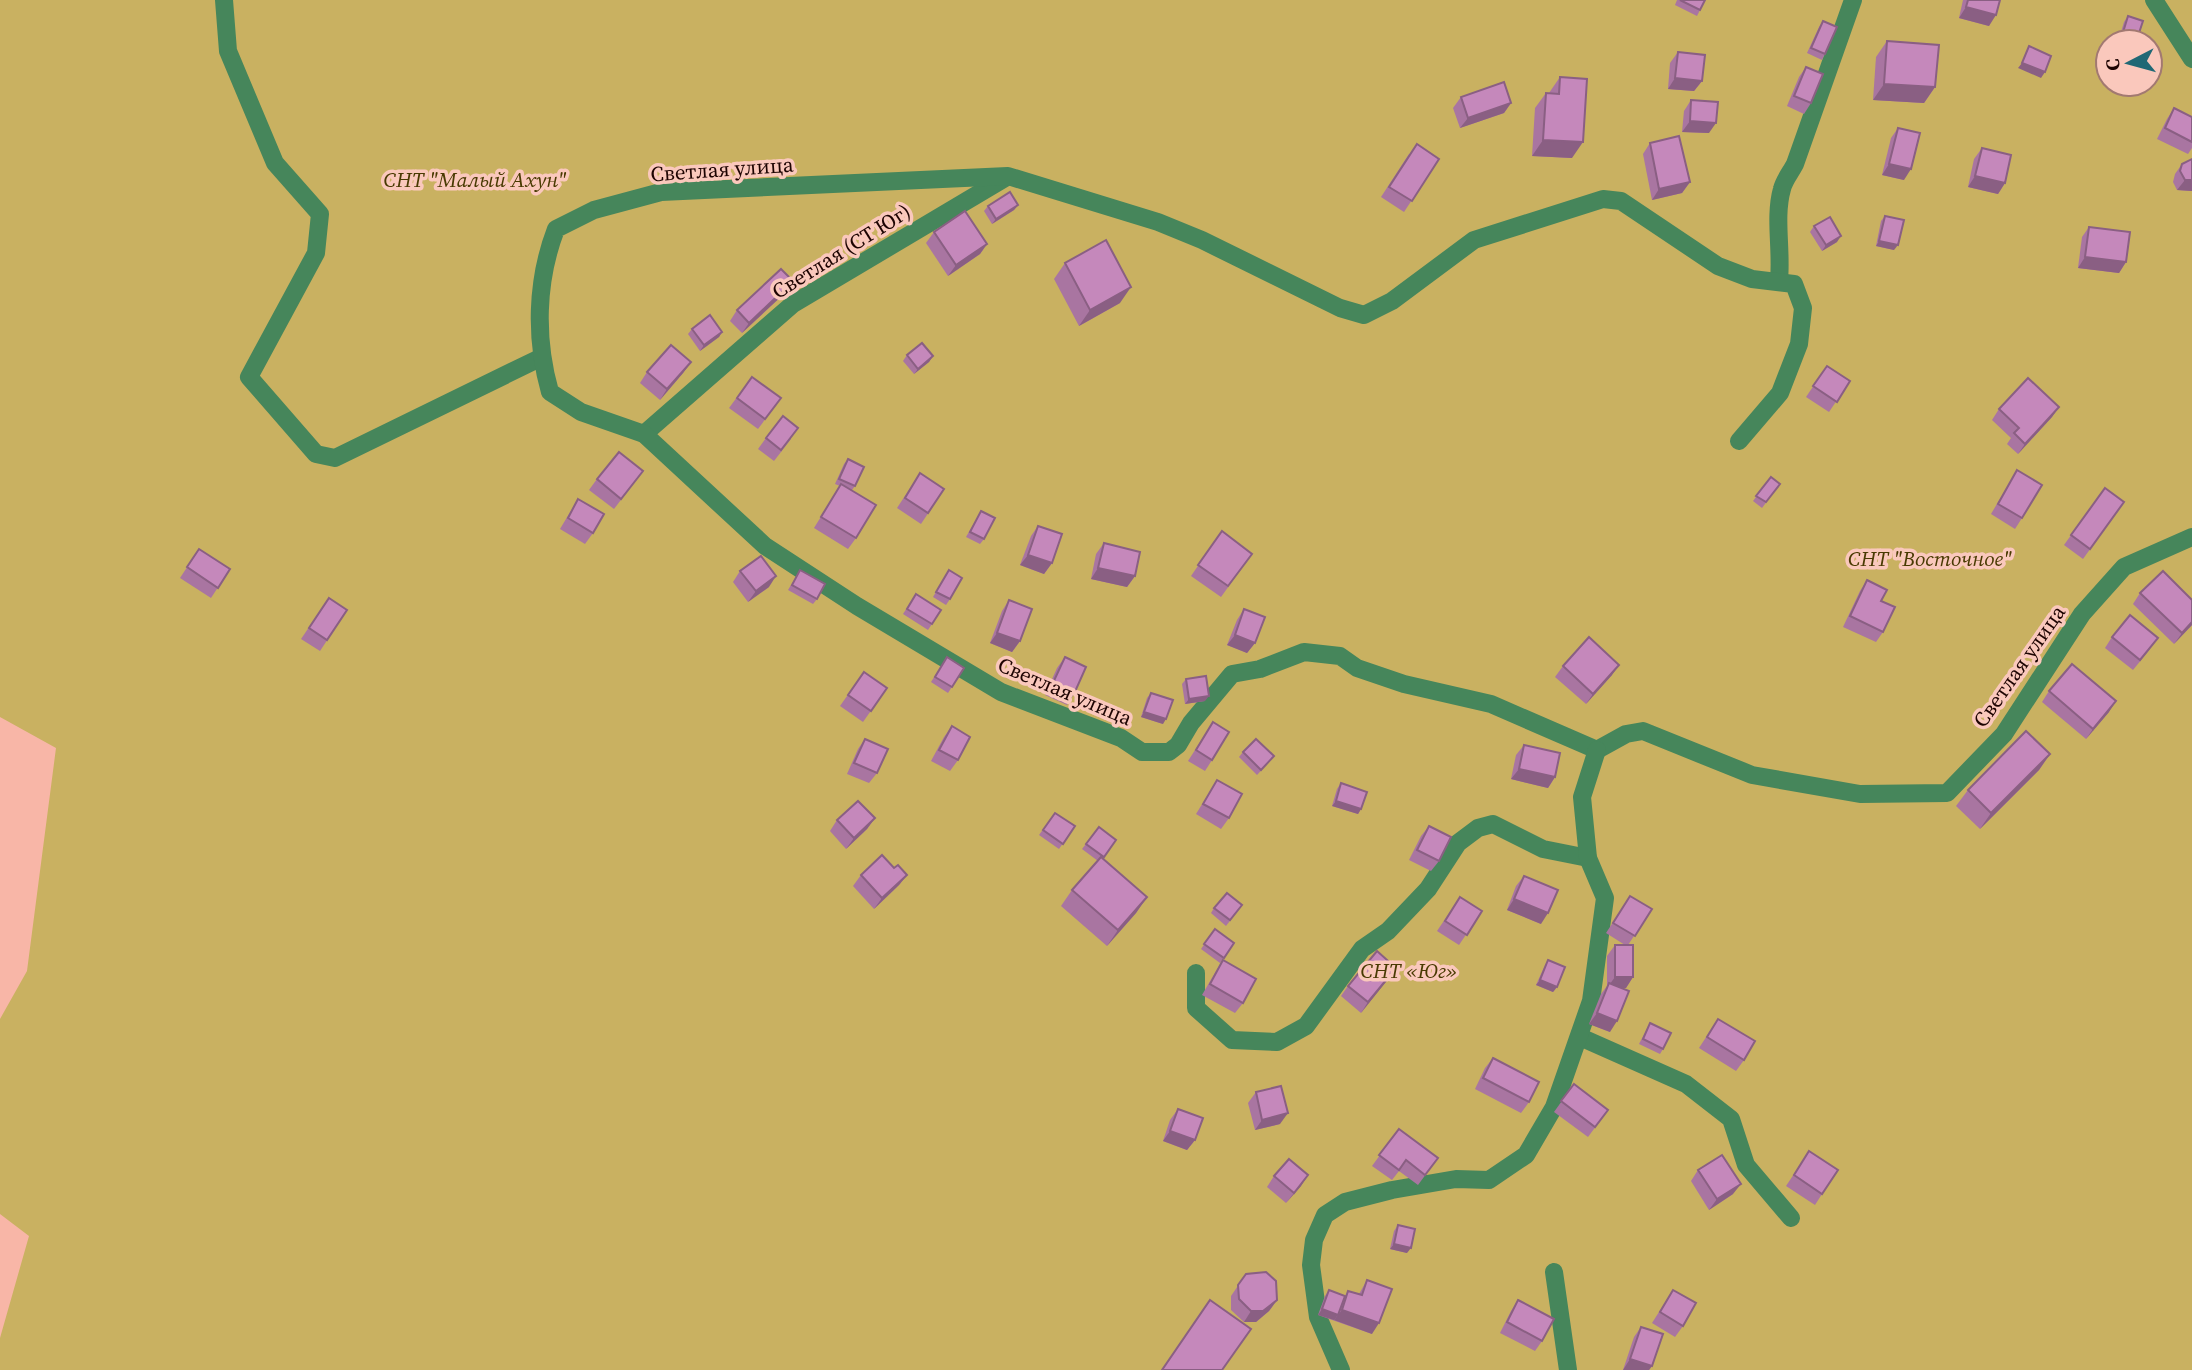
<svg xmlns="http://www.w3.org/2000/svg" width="2192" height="1370" font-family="'Source Serif 4',serif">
<rect width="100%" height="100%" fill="#f8b6a7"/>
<path fill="#c9b161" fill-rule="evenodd" d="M0,0H2192V1370H0V1338L29,1236L0,1214V1019L27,971L56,748L0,717ZM2108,42H2150V84H2108Z"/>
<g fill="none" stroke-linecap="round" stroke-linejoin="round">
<g stroke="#46865b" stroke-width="18">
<path d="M224,0L228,51L275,163L320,214L316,253L249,377L316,454L335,458L540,358"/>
<path d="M2154,0L2192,59"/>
<path d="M1779,280C1782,250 1774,217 1782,189C1784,180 1791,172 1795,164L1853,0"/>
<path d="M644,434L793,304L1005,178"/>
<path d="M1739,441L1780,393L1799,344L1803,308L1794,284L1752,279L1718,266L1621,201L1603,199L1474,240L1392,301L1364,315L1340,308L1202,240L1158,222L1008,176L661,192L594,210L556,229C536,281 535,339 550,392L581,412L644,434L765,546L857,606L1001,692L1121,738L1142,752H1169L1178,745L1191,723L1232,674L1260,669L1304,652L1340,656L1357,668L1404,684L1491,704L1597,750L1626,734L1643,731L1752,775L1860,794L1947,793L2004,734L2082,614L2124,567L2192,537"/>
<path d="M1196,973V1008L1232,1040L1277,1042L1306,1026L1362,949L1388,931L1428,889L1458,843L1478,828L1493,824L1543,849L1588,858"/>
<path d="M1580,1037L1686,1084L1731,1119L1746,1165L1791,1218"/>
<path d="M1554,1272L1568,1370"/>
<path d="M1341,1370L1318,1317L1311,1265L1314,1240L1325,1215L1345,1202L1392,1190L1456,1179L1489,1180L1526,1155L1554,1107L1591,1001L1605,898L1588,858L1582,797L1597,750"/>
</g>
</g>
<g fill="#a975a1">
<path d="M1677,0H1705L1697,16L1675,5Z"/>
<path d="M1963,0H2000L1989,26L1959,18Z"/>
<path d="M2128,16L2136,42H2118L2124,22Z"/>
<path d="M1823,21L1825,54L1822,60L1807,53L1819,27Z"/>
<path d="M1887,41L1935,87L1924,103L1873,100L1876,57Z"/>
<path d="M1678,52L1702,81L1694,91L1668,89L1670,63Z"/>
<path d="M1806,67L1811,103L1804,114L1787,106L1799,77Z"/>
<path d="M1560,77L1572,158L1532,156L1535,108L1546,93H1549Z"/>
<path d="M1461,97L1511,103L1504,113L1460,128L1453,108Z"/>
<path d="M1691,100L1709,133L1682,132L1684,111Z"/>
<path d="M2174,108L2192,117V148L2188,154L2157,139L2167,119Z"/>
<path d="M1898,128L1904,180L1882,175L1891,138Z"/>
<path d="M1650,143L1690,182L1682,193L1652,200L1643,154Z"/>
<path d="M1982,148L2005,183L1998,194L1968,187L1974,159Z"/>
<path d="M1409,154L1439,159L1404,212L1381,197Z"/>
<path d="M2192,159V191L2177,190L2173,182L2175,174L2182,164Z"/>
<path d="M1018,205L1014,210L992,224L984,211L988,206Z"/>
<path d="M1885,216L1894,250L1876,246L1881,221Z"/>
<path d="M1814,226L1837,242L1822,251L1810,232Z"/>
<path d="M2089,227L2126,262L2119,273L2078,268L2082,237Z"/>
<path d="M934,232L987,244L980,254L948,276L926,243Z"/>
<path d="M1065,263L1120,303L1079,326L1054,279Z"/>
<path d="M786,292L742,333L730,321L737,310Z"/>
<path d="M692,329L722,332L719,337L700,351L688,334Z"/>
<path d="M907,355L933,356L929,362L914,374L903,361Z"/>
<path d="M691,362L683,373L660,400L640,383L647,372Z"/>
<path d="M1827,366L1850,381L1829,412L1806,397Z"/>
<path d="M752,377L781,398L758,429L729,408Z"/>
<path d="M2059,407L2052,417L2018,454L2007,444L2011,438L1992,420L1999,409Z"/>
<path d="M766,438L791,439L774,461L758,449Z"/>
<path d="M848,459L855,486L852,490L856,538L848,549L814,528L840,486L835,484L844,464Z"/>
<path d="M2017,470L2022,518L2015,529L1991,514Z"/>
<path d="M643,471L614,509L589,490L597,479Z"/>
<path d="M920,473L944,489L921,524L897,508Z"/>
<path d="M1771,477L1780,484L1762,508L1753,501Z"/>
<path d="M2105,488L2124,502L2083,559L2064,545Z"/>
<path d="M578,499L593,533L585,544L560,529Z"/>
<path d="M981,511L984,539L980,544L966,537Z"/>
<path d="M1038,526L1052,563L1044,574L1020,565L1031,536Z"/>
<path d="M1222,531L1252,554L1221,597L1191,576Z"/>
<path d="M1104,543L1135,576L1127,587L1091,579L1096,554Z"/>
<path d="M199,549L230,569L211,598L180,578Z"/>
<path d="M800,570L817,599L813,604L788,590Z"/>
<path d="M949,570L950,599L946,605L933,597Z"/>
<path d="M740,571L769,587L748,602L733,582Z"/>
<path d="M1867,580L1881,601L1883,632L1876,642L1843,627L1860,591Z"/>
<path d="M2140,593L2192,625L2174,644L2133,604Z"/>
<path d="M916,594L941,610L928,630L903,614Z"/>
<path d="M329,598L347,610L320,651L301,639Z"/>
<path d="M1009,600L1020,641L1012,652L990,643L1002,611Z"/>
<path d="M1244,609L1255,643L1247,653L1227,645L1237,620Z"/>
<path d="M2112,637L2150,649L2133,670L2105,648Z"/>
<path d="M947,657L964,668L948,693L931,682Z"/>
<path d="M1065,657L1074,694L1067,705L1045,695L1057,668Z"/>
<path d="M1563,666L1612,675L1586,704L1555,677Z"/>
<path d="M864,672L887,688L863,722L840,706Z"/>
<path d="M1186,679L1205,701L1185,704L1182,684Z"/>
<path d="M2049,691L2109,712L2086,739L2042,702Z"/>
<path d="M1151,693L1163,724L1141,717L1147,698Z"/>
<path d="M1213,722L1212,760L1205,771L1188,761Z"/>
<path d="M952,726L958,760L950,771L931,761L944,737Z"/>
<path d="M865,739L877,773L869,783L847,774L858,749Z"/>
<path d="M1524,745L1555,777L1548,788L1511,779L1516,755Z"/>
<path d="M1243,752L1270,761L1257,775L1239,757Z"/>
<path d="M2050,754L2039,770L1980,829L1956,806L1968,790Z"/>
<path d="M1217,780L1229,818L1221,829L1196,814Z"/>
<path d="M1341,783L1361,809L1358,814L1332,806L1337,789Z"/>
<path d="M1055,813L1075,826L1059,849L1039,835Z"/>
<path d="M875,818L867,829L846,849L830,831L837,820Z"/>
<path d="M1429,826L1439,861L1431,871L1409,860L1421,836Z"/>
<path d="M1099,827L1116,840L1103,858L1147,897L1136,913L1107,946L1061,906L1072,890L1098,861L1082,849Z"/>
<path d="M861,875H907L899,885L874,909L853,886Z"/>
<path d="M1524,876L1541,924L1507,910L1516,886Z"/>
<path d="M1630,896L1652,909L1628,945L1633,977L1626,988H1619L1610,1032L1589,1024L1601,994L1607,986V956L1615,945H1625L1606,933Z"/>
<path d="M1460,897L1482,911L1459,945L1437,931Z"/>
<path d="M1242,905L1226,926L1211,913L1214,908Z"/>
<path d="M1215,929L1234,943L1220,963L1201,949Z"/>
<path d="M1223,960L1243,1003L1235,1013L1202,995L1216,971Z"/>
<path d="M1548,960L1557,987L1553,992L1536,985L1545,965Z"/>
<path d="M1396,968L1361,1013L1341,996L1348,986Z"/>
<path d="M1718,1019L1744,1060L1736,1071L1699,1048Z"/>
<path d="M1650,1023L1663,1049L1660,1054L1639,1044Z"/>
<path d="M1493,1058L1529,1102L1521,1113L1475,1089L1485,1068Z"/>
<path d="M1574,1084L1608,1110L1588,1137L1554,1112Z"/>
<path d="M1256,1092L1280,1124L1255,1130L1248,1103Z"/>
<path d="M1178,1109L1195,1140L1187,1150L1163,1141L1170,1120Z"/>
<path d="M1399,1129L1438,1158L1418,1185L1399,1171L1392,1180L1372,1166Z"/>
<path d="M1802,1162L1822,1194L1815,1205L1786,1186Z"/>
<path d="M1698,1170L1733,1194L1709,1210L1691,1181Z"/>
<path d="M1274,1176L1301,1186L1286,1203L1267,1187Z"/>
<path d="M1398,1225L1407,1253L1390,1249L1394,1231Z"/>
<path d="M1246,1274L1277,1300L1269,1311L1256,1322H1244L1231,1310V1296Z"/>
<path d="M1367,1280L1372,1334L1318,1315L1325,1296L1329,1290L1345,1296L1348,1291L1359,1294Z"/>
<path d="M1673,1290L1683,1326L1675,1337L1652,1323Z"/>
<path d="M1518,1300L1542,1341L1535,1351L1500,1333L1511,1311Z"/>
<path d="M1641,1327L1652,1366L1649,1370H1623L1634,1337Z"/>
</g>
<g fill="#8a5f83">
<path d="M1966,7L1996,15L1989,26L1959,18Z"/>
<path d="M2022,63L2045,72L2041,78L2018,68Z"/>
<path d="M1675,78L1702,81L1694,91L1668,89Z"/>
<path d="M1884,84L1935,87L1924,103L1873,100Z"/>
<path d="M1511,103L1504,113L1460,128L1468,118Z"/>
<path d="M1690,121L1716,123L1709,133L1682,132Z"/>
<path d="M1543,140L1583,142L1572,158L1532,156Z"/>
<path d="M1889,164L1911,169L1904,180L1882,175Z"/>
<path d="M1975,176L2005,183L1998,194L1968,187Z"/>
<path d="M2185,180H2192V191L2177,190Z"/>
<path d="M1690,182L1682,193L1652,200L1659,189Z"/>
<path d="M1018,205L1014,210L992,224L996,219Z"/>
<path d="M1841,236L1837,242L1822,251L1826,245Z"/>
<path d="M1879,241L1898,245L1894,250L1876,246Z"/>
<path d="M987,244L980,254L948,276L956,265Z"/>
<path d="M2085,257L2126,262L2119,273L2078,268Z"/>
<path d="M793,281L786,292L742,333L749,323Z"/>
<path d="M1131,287L1120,303L1079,326L1090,310Z"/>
<path d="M722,332L719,337L700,351L704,345Z"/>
<path d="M933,356L929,362L914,374L918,369Z"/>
<path d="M691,362L683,373L660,400L667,389Z"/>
<path d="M2059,407L2052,417L2018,454L2025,444Z"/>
<path d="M1028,555L1052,563L1044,574L1020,565Z"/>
<path d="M1098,568L1135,576L1127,587L1091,579Z"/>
<path d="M776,576L769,587L748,602L756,591Z"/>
<path d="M2192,622V625L2174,644L2182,633Z"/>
<path d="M997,633L1020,641L1012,652L990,643Z"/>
<path d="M1235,635L1255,643L1247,653L1227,645Z"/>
<path d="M1619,665L1612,675L1586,704L1593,694Z"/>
<path d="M1209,696L1205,701L1185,704L1189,699Z"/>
<path d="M2116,701L2109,712L2086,739L2093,729Z"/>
<path d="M1144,712L1166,719L1163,724L1141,717Z"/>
<path d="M2050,754L2039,770L1980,829L1991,813Z"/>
<path d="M1519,769L1555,777L1548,788L1511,779Z"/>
<path d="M1336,801L1361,809L1358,814L1332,806Z"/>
<path d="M875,818L867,829L846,849L854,838Z"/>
<path d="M907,875L899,885L874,909L882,898Z"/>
<path d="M1147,897L1136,913L1107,946L1118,930Z"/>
<path d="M1514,899L1548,913L1541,924L1507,910Z"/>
<path d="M1396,968L1389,978L1361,1013L1368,1002Z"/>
<path d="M1615,977H1633L1626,988H1607Z"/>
<path d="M1540,980L1557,987L1553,992L1536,985Z"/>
<path d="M1597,1013L1617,1021L1610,1032L1589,1024Z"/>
<path d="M1288,1113L1280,1124L1255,1130L1262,1120Z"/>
<path d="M1170,1131L1195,1140L1187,1150L1163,1141Z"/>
<path d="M1308,1175L1301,1186L1286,1203L1294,1193Z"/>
<path d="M1741,1184L1733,1194L1709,1210L1717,1199Z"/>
<path d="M1394,1244L1411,1248L1407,1253L1390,1249Z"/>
<path d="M1277,1300L1269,1311L1256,1322H1244L1251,1311Z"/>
<path d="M1322,1309L1338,1315L1334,1320L1318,1315Z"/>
<path d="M1342,1310L1379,1323L1372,1334L1334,1320Z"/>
<path d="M1630,1359L1652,1366L1649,1370H1623Z"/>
</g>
<g fill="#c588bb" stroke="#8a5f83" stroke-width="2">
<path d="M1680,0H1705L1700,10Z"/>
<path d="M1968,0H2000L1996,15L1966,7Z"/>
<path d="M2128,16L2143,21L2136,42H2132L2121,39Z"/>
<path d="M1823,21L1837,27L1825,54L1811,48Z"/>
<path d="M1887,41L1939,45L1935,87L1884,84Z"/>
<path d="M2029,46L2051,56L2045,72L2022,63Z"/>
<path d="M1678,52L1705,55L1702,81L1675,78Z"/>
<path d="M1806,67L1823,74L1811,103L1794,96Z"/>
<path d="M1560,77L1587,79L1583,142L1543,140L1546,93L1559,94Z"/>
<path d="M1504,82L1511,103L1468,118L1461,97Z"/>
<path d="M1691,100L1718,102L1716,123L1690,121Z"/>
<path d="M2174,108L2192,117V142L2165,128Z"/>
<path d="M1898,128L1920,133L1911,169L1889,164Z"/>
<path d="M1679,136L1690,182L1659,189L1650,143Z"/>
<path d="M1417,144L1439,159L1412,201L1389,187Z"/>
<path d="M1982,148L2011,155L2005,183L1975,176Z"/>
<path d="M2192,159V180H2185L2180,171L2182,164Z"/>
<path d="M1010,192L1018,205L996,219L988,206Z"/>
<path d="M965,211L987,244L956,265L934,232Z"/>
<path d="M1885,216L1904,220L1898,245L1879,241Z"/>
<path d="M1830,217L1841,236L1826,245L1814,226Z"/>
<path d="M2089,227L2130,232L2126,262L2085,257Z"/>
<path d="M1106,240L1131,287L1090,310L1065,263Z"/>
<path d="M781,269L793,281L749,323L737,310Z"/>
<path d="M710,315L722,332L704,345L692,329Z"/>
<path d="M922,343L933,356L918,369L907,355Z"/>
<path d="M671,345L691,362L667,389L647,372Z"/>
<path d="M1827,366L1850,381L1837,402L1813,386Z"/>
<path d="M752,377L781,398L765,419L737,398Z"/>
<path d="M2028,378L2059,407L2025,444L2014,433L2019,428L1999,409Z"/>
<path d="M783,416L798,428L781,450L766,438Z"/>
<path d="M619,452L643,471L621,499L597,479Z"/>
<path d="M848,459L864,467L855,486L839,479Z"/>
<path d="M2017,470L2042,485L2022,518L1998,504Z"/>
<path d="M920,473L944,489L928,513L905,498Z"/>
<path d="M1771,477L1780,484L1766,502L1756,496Z"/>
<path d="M841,484L876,505L856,538L821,517Z"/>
<path d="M2105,488L2124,502L2090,549L2071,535Z"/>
<path d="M578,499L604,514L593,533L568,518Z"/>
<path d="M981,511L995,518L984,539L970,532Z"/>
<path d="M1038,526L1062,534L1052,563L1028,555Z"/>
<path d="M1222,531L1252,554L1228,586L1198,565Z"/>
<path d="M1104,543L1140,552L1135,576L1098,568Z"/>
<path d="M199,549L230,569L218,588L187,567Z"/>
<path d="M761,556L776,576L756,591L740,571Z"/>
<path d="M800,570L825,584L817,599L792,585Z"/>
<path d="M949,570L962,578L950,599L936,592Z"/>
<path d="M2163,571L2192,600V622L2182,633L2140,593Z"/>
<path d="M1867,580L1887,590L1881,601L1895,607L1883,632L1850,616Z"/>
<path d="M916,594L941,610L932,624L907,609Z"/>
<path d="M329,598L347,610L327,640L309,628Z"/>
<path d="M1009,600L1032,609L1020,641L997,633Z"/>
<path d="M1244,609L1265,617L1255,643L1235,635Z"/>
<path d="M2130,615L2158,638L2140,660L2112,637Z"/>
<path d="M1589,637L1619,665L1593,694L1563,666Z"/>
<path d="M947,657L964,668L952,687L935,677Z"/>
<path d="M1065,657L1086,667L1074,694L1052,685Z"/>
<path d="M2072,664L2116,701L2093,729L2049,691Z"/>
<path d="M864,672L887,688L871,711L848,695Z"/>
<path d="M1206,676L1209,696L1189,699L1186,679Z"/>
<path d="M1151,693L1173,700L1166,719L1144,712Z"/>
<path d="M1213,722L1229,732L1212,760L1196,750Z"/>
<path d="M952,726L970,737L958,760L939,750Z"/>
<path d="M2026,731L2050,754L1991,813L1968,790Z"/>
<path d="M865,739L888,749L877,773L854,763Z"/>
<path d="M1256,739L1274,756L1261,770L1243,752Z"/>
<path d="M1524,745L1560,753L1555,777L1519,769Z"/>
<path d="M1217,780L1242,794L1229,818L1203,804Z"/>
<path d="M1341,783L1367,792L1361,809L1336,801Z"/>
<path d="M858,801L875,818L854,838L837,820Z"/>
<path d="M1055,813L1075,826L1063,844L1043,830Z"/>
<path d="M1429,826L1451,837L1439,861L1417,850Z"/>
<path d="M1099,827L1116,840L1104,857L1086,844Z"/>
<path d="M882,855L894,868L898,865L907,875L882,898L861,875Z"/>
<path d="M1101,857L1147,897L1118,930L1072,890Z"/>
<path d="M1524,876L1558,890L1548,913L1514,899Z"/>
<path d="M1227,893L1242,905L1230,920L1214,908Z"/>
<path d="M1630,896L1652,909L1635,936L1613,923Z"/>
<path d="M1460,897L1482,911L1467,935L1445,921Z"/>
<path d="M1215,929L1234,943L1224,958L1204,944Z"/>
<rect x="1615" y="945" width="18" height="32"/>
<path d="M1377,951L1396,968L1368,1002L1348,986Z"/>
<path d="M1223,960L1256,979L1243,1003L1210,984Z"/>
<path d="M1548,960L1565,967L1557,987L1540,980Z"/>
<path d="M1609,983L1629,991L1617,1021L1597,1013Z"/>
<path d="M1718,1019L1755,1041L1744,1060L1707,1037Z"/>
<path d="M1650,1023L1671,1033L1663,1049L1643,1039Z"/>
<path d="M1493,1058L1539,1082L1529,1102L1483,1078Z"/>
<path d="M1574,1084L1608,1110L1595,1127L1561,1101Z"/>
<path d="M1281,1086L1288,1113L1262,1120L1256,1092Z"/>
<path d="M1178,1109L1203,1118L1195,1140L1170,1131Z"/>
<path d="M1399,1129L1438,1158L1425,1175L1406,1160L1399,1170L1379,1155Z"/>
<path d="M1809,1151L1838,1170L1822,1194L1794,1175Z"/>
<path d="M1722,1155L1741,1184L1717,1199L1698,1170Z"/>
<path d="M1289,1159L1308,1175L1294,1193L1274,1176Z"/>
<path d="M1398,1225L1415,1229L1411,1248L1394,1244Z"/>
<path d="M1266,1272L1276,1281L1277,1300L1263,1311H1251L1239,1299L1238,1285L1246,1274Z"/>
<path d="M1367,1280L1392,1289L1379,1323L1342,1310L1348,1291L1362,1295Z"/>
<path d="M1329,1290L1345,1296L1338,1315L1322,1309Z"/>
<path d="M1673,1290L1696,1303L1683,1326L1660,1312Z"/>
<path d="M1210,1300L1251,1329L1222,1370H1162Z"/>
<path d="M1518,1300L1554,1319L1542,1341L1507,1322Z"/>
<path d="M1641,1327L1663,1334L1652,1366L1630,1359Z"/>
</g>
<g text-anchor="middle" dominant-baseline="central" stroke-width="7" stroke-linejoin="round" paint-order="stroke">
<g font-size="21" fill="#1d0301" stroke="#fac8bc">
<text transform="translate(722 169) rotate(-4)">Светлая улица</text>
<text transform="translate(841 251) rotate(-32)">Светлая (СТ Юг)</text>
<text transform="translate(2019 666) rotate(-55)">Светлая улица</text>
<text transform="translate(1065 691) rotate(23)">Светлая улица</text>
</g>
<g font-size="21" font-style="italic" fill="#493a02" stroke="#fac8bc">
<text x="475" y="179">СНТ "Малый Ахун"</text>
<text x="1930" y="558">СНТ "Восточное"</text>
<text x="1409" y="970">СНТ «Юг»</text>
</g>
</g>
<g transform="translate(2129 63) rotate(264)"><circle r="33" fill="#fac8bc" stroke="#a27971" stroke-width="2"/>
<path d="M0-5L12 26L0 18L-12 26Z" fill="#206875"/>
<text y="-10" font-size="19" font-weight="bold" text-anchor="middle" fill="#1d0301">С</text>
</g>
</svg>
